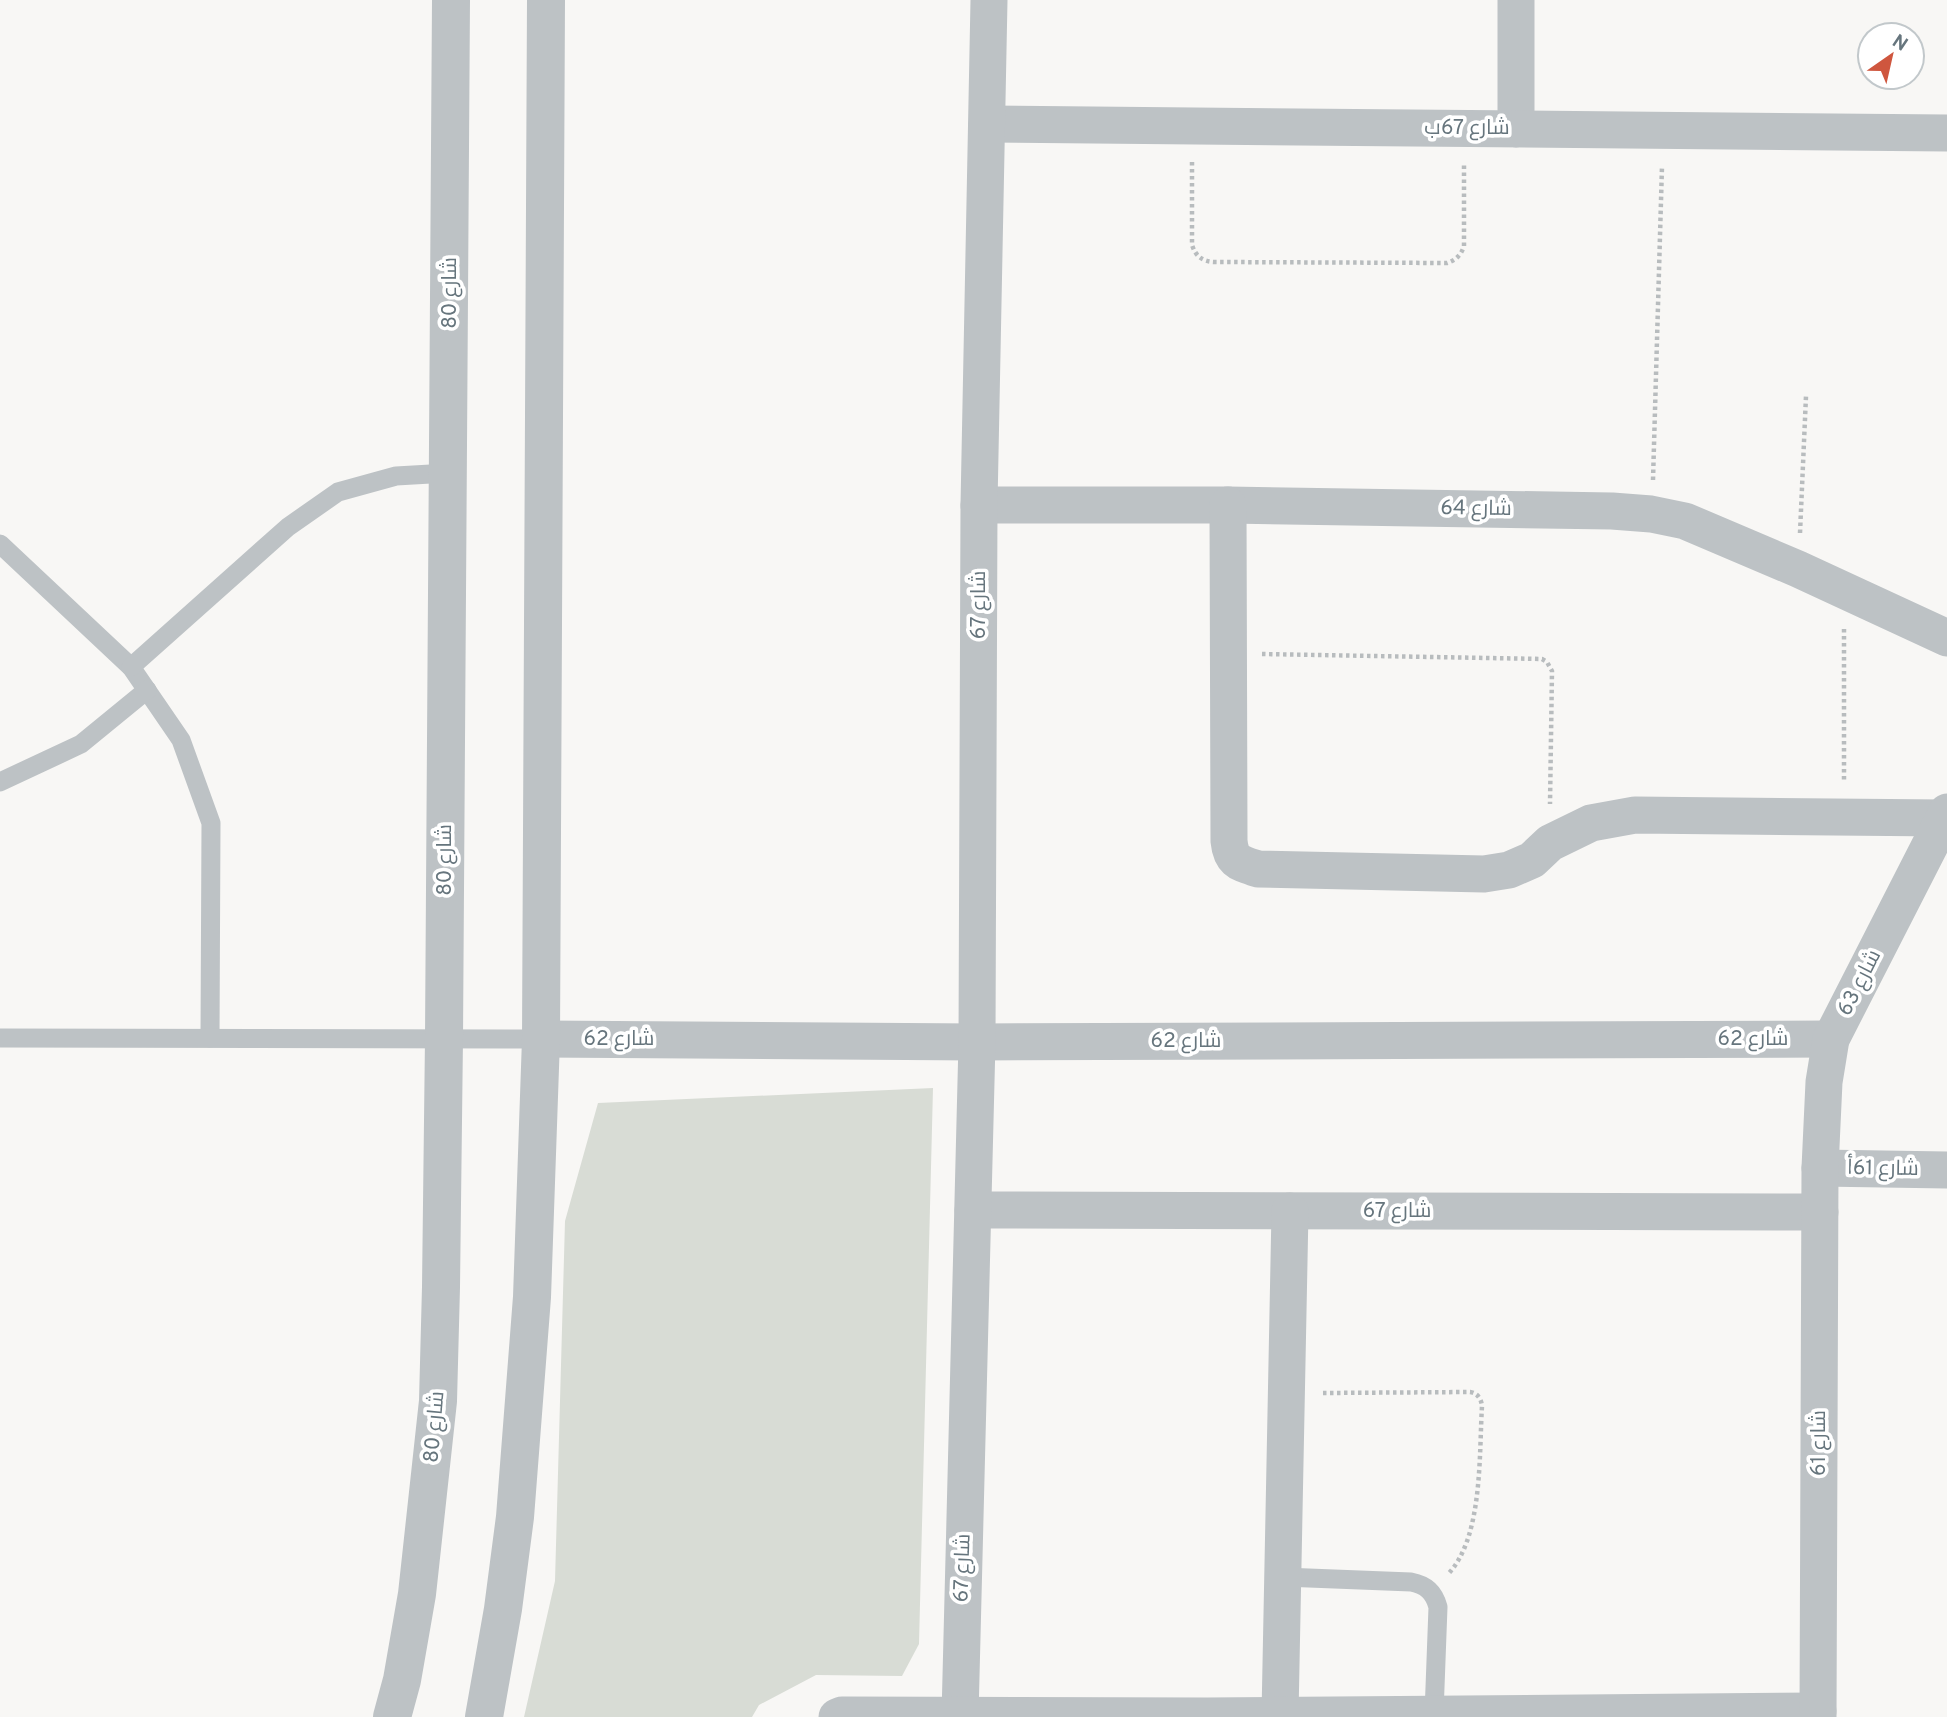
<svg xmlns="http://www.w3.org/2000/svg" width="1947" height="1717" font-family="Overpass,Cairo,sans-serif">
<rect width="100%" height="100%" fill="#f8f7f5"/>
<path fill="#d8dcd5" d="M933,1088L919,1644L902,1676L816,1675L759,1705L752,1717H524L555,1581L565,1221L598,1103Z"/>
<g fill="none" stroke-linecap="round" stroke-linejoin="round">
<g stroke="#b8bcbe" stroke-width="4.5" stroke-dasharray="3.5 3.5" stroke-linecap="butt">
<path d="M1192,162V245C1196,257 1203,262 1216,262L1447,263C1456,260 1461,255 1464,246V165"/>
<path d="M1653,480L1662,166"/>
<path d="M1800,533L1806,396"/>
<path d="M1844,629V781"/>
<path d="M1262,654L1542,659L1547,662L1552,671L1550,804"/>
<path d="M1323,1393L1470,1392C1477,1393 1481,1398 1482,1406C1479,1454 1483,1536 1449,1573"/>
</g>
<g stroke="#bdc2c5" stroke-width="19">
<path d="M0,544L131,667L181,740L211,823L210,1038"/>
<path d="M131,667L288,527L338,492L396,476L448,473"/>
<path d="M0,782L81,744L147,690"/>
<path d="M0,1038L541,1039"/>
<path d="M1283,1577L1411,1582C1426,1585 1434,1592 1438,1607L1434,1714"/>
</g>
<g stroke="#bdc2c5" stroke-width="37">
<path d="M1516,0V129"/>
<path d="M987,124L1947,133"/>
<path d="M979,505H1228L1612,511L1651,514L1685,521L1798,569L1947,638"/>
<path d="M1228,505L1229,841C1231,862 1240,863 1258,869L1484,874L1509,870L1532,860L1550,843L1591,823L1635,815L1944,818"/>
<path d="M541,1039L977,1042L1831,1039"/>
<path d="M1820,1168L1947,1170"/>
<path d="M973,1210L1820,1212"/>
<path d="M1280,1715L1290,1211"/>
<path d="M960,1716L977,1042L979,505L989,0"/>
<path d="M837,1717L842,1715L1207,1716L1818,1711"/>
<path d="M1818,1717L1820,1168L1824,1082L1831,1039L1947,812"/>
</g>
<g stroke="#bdc2c5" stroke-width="38">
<path d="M392,1717L402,1680L417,1594L438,1401L441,1287L444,1038L451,0"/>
<path d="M484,1717L503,1609L515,1517L532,1297L541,1039L546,0"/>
</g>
</g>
<g text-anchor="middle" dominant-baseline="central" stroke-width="7" stroke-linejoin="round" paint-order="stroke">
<g font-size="21" fill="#66757d" stroke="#fff">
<text x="1467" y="128">شارع 67ب</text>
<text transform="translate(450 293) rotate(-90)">شارع 80</text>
<text transform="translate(1476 509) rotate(1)">شارع 64</text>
<text transform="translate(979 605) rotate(-90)">شارع 67</text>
<text transform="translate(445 860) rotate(-90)">شارع 80</text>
<text transform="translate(1860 983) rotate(-63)">شارع 63</text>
<text x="619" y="1039">شارع 62</text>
<text x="1753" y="1039">شارع 62</text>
<text x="1186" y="1041">شارع 62</text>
<text transform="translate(1883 1169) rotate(1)">شارع 61أ</text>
<text x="1397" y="1211">شارع 67</text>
<text transform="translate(435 1427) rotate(-85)">شارع 80</text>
<text transform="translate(1819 1443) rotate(-90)">شارع 61</text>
<text transform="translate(963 1568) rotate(-88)">شارع 67</text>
</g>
</g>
<g transform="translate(1891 56) rotate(34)"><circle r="33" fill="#ffffff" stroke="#c2c8cb" stroke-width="2"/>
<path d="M0-5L12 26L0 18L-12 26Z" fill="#cf563e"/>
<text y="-10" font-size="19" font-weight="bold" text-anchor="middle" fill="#66757d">N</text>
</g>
</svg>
